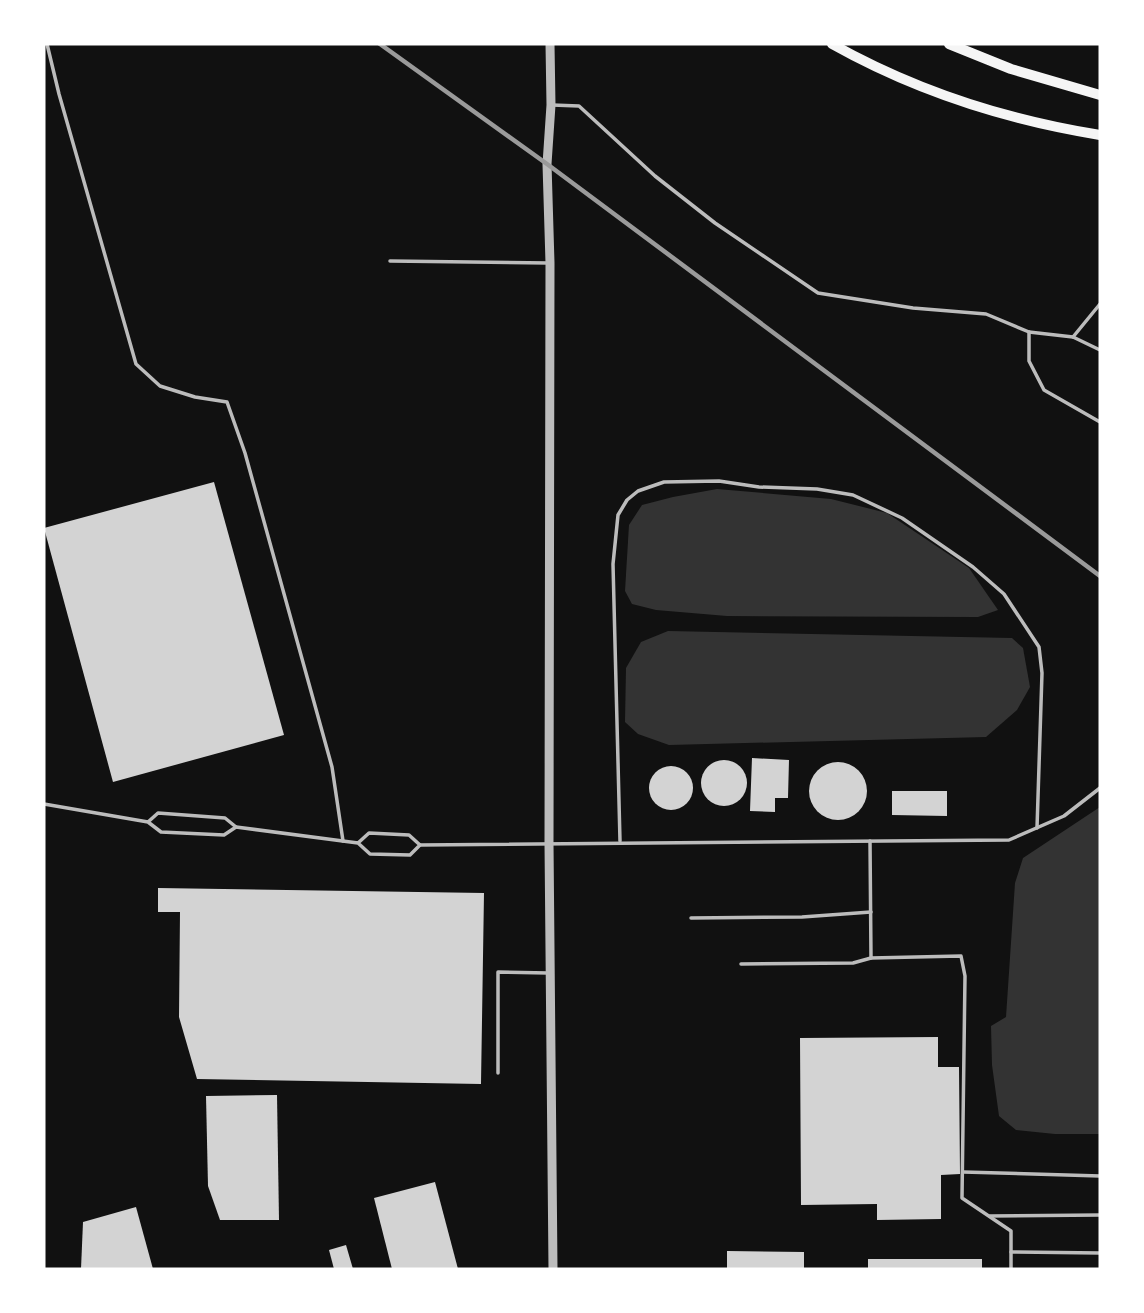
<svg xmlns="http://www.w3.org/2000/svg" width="1144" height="1313" font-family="Barlow,sans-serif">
<rect width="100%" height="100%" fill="#111"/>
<g fill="#333">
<path d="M717,489L831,499L887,513L969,568L998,610L978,617L727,616L656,610L632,604L625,591L629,525L642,505L673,497Z"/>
<path d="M668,631L1012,638L1023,648L1030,687L1017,710L986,737L669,745L638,734L625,722L626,668L641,642Z"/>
<path d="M1100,807V1134H1055L1016,1130L999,1116L992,1065L991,1026L1006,1017L1015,883L1023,858Z"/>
</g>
<g fill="#d3d3d3">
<path d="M214,482L284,735L113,782L44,528Z"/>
<path d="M752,758L789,760L788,798H775V812L750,811Z"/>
<circle cx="724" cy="783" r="23"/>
<circle cx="838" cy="791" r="29"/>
<circle cx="671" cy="788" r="22"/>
<path d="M892,791H947V816L892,815Z"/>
<path d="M158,888L484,893L481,1084L197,1079L179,1017L180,912H158Z"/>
<path d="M938,1037V1067H959L960,1174L941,1175V1219L877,1220V1204L801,1205L800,1038Z"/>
<path d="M277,1095L279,1220H220L208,1186L206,1096Z"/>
<path d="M435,1182L458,1269H392L374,1198Z"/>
<path d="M136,1207L153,1269H81L83,1222Z"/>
<path d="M346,1245L353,1269H334L329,1250Z"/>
<path d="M727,1251L804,1252V1269H727Z"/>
<rect x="868" y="1259" width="114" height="10"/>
</g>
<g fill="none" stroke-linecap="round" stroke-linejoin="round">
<g stroke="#bcbcbc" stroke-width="3.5">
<path d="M47,44L59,94L136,364L160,386L195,397L227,402L245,453L332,767L343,841"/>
<path d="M552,105L579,106L655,176L715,223L818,293L913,308L986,314L1029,332L1073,337L1100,350"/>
<path d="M390,261L548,263"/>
<path d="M1029,332V361L1044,390L1100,422"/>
<path d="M1073,337L1100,304"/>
<path d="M44,804L148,822L161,832L224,835L236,827L225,818L158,813L148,822"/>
<path d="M236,827L358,843L370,854L410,855L420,845L409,835L369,833L358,843"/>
<path d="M620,841L613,564L618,515L627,500L638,491L664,482L719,481L759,487L817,489L853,495L902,518L973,567L1004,594L1039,647L1042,673L1037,828"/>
<path d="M870,841L871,958L961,956L965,976L962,1198L1011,1231V1269"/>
<path d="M420,845L1009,840L1064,816L1100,788"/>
<path d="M691,918L802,917L871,912"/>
<path d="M741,964L853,963L871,958"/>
<path d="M498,1073V972L548,973"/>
<path d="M963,1172L1100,1176"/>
<path d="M990,1216L1100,1215"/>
<path d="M1011,1252L1100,1253"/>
</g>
<path stroke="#bcbcbc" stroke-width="9" d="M550,44L551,105L547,164L550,263L549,843L553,1269"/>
<g stroke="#f5f5f5" stroke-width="10">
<path d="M832,44C914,90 1007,120 1100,135"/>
<path d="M949,44L1011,69L1100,95"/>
</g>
<path stroke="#9a9a9a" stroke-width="4.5" d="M380,44L547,164L1100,576"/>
</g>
<rect width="1144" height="1313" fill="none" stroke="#ffffff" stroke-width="91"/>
</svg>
